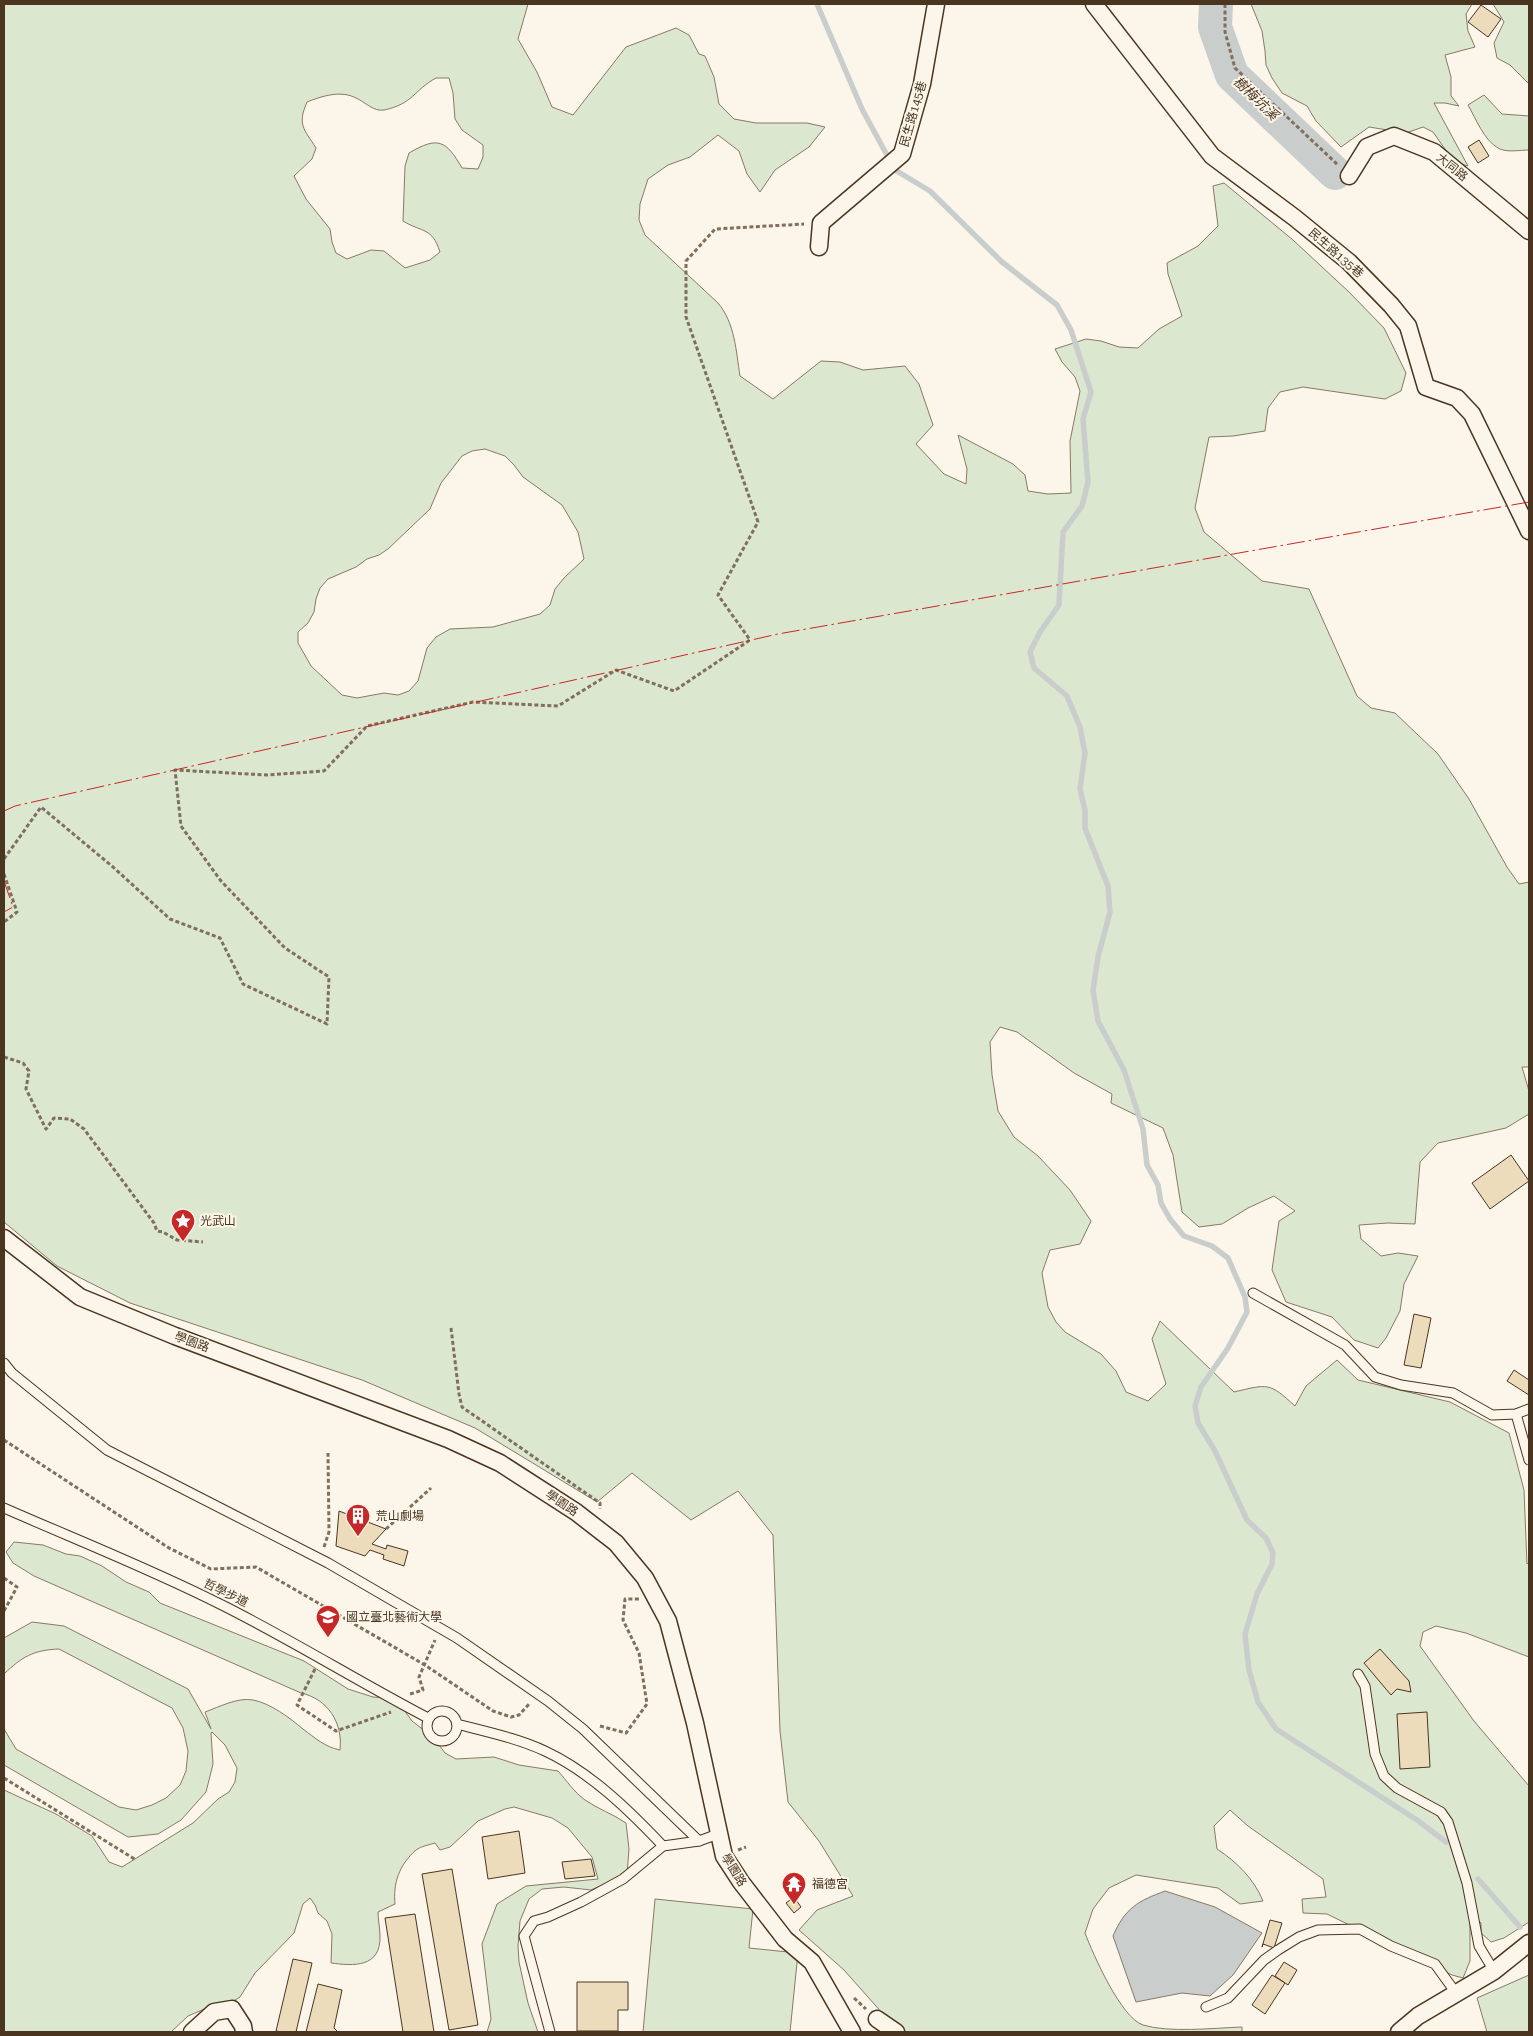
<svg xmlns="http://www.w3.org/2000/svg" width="1533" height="2036" font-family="'Roboto Serif','Noto Sans TC',serif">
<rect width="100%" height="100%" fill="#fbf6e9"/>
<g fill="#dce7d0" stroke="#887966" fill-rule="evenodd">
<path d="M4,4H528L518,39L537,72L552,107L573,115L626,47L676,28L689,35L699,54L705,56L714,77L719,104L734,119L756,123H807L825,127L809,147L775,170L760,192L747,174L739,151L718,135L690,157L668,165L648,179L640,204L639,220L645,235L718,303C735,323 736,351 740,376L773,399L821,361L840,362L863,370L905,366L919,384L933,425L916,444L944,474L966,484L967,469L958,435L1013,464L1025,475L1028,491L1048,494L1071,493L1070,441L1080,391L1075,377L1062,362L1055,349L1086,339L1101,341L1119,347L1138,348L1159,329L1182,316L1168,274L1167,263L1198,246L1218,226L1213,186L1224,183L1293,240L1349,292L1384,328L1406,373L1401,391L1385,399L1303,387L1280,392L1268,408L1265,431L1233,436L1209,437L1195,508L1204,532L1262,581L1309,589L1357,696L1371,708L1395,713L1438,754L1469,799L1507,867L1519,884L1529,882V1067H1522L1529,1091V1114L1506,1128L1438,1143L1420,1162L1415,1224L1388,1223L1359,1225L1361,1239L1381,1256L1398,1253L1418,1256L1404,1284L1400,1311L1386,1338L1378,1348L1354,1340L1332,1317L1286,1302L1272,1270L1279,1221L1295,1211L1274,1196L1248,1208L1222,1224L1199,1227L1182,1212L1173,1155L1163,1128L1111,1103L1112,1094L1074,1073L1017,1032L1000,1027L990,1042L992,1075L998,1111L1014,1137L1038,1156L1070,1190L1091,1221L1080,1244L1050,1250L1042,1273L1048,1307L1056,1322L1065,1332L1101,1354L1116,1371L1126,1392L1148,1401L1166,1384L1152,1339L1160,1321L1234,1392C1268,1384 1269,1382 1295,1406L1306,1386L1337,1360L1358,1380L1450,1402L1509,1433L1524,1490L1527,1564L1529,1562V1657L1466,1633L1436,1626L1423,1632L1420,1646L1474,1721L1529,1786V1922L1504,1938L1491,1942L1481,1933V1923L1470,1912V1961L1463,1978L1452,1975L1327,1914L1303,1913L1302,1899L1326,1897L1323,1879L1248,1826L1230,1810L1214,1826L1217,1849C1237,1862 1254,1879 1263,1901L1240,1904L1218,1888L1136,1875L1109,1888L1093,1909L1085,1933C1093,1954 1121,2018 1143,2025C1169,2033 1214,2028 1242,2027V2032H899L844,1970L799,1930L817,1910L853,1896L819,1841L788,1802L780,1731L773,1535L738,1491L691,1520L632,1473L597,1502L475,1428L362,1380L130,1303L57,1266L4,1222ZM436,78H449L453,93L455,119L462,130L483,145V157L478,169L462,168C446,140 438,136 409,153L405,166L403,221C423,233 432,227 440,252L430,260L405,268L384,251L371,250L347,259L336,253L332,242L330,229L306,199L294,176L312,159L316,148C304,129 297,125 307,102C322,96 341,90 356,98C365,102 374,112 384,110C413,104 414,90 436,78ZM485,449L505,456L514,465L523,477L562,505L578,532L584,559L564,578L555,589L550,605L540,614L493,627L450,629L436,637L427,648L418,681L409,691L398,695L384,693L357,698L342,695L311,666L298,643V632L308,623L314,612L316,599L320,588L328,579L356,567L367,559L379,555L388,549L430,509L441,483L462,456L472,451Z"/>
<path d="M1251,4H1472L1466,14L1468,31L1475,47L1445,55L1451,77V96L1459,106L1445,103H1434L1468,166L1454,162L1433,132L1423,127L1406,133L1369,127L1341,147L1316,121L1307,106L1282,93L1272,78L1266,65L1265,51L1262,31Z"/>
<path d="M1493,4H1529V84L1510,65L1497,58L1494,43L1504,22Z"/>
<path d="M1484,95L1502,114L1529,116V150C1520,150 1506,153 1498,148C1484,140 1476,119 1468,105Z"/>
<path d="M14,1542L43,1545L66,1554L80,1556L102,1566L126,1582L149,1592L160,1603L304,1661L348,1689L373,1697L398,1699L404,1710L412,1721L434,1738L445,1753L456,1759L494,1757L519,1765L558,1771C567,1781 574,1792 585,1800C598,1809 613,1814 626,1823L629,1849L627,1874L591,1890L564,1887L542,1889L529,1899L520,1921L518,1946L519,1962L528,2003L538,2032H487L491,2019L482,1944L497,1904L526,1886L598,1879L592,1857L568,1828L552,1818L514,1807L505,1809L478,1821L450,1847L440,1850L435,1843C429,1845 421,1846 416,1850C399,1865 393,1883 395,1904L378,1912C378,1920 380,1928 380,1936C381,1968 353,1966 331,1963L332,1934L327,1921L318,1913L315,1905L310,1898L303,1904L294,1933L255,1973L240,1997L232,2002L214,2005L188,2016L171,2032H4V1790L56,1814L92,1836L109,1862L122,1867L193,1823L218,1799L229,1792L235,1782L237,1768L225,1745L212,1732L211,1733L213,1764L206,1792L181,1820L158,1834L128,1837L4,1765V1729L16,1749L119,1807L136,1810L152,1805L166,1798L180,1785L186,1771L188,1751L183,1728L172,1708L59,1649C33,1650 22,1657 4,1674V1638L32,1622L64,1626L188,1689L211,1729L205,1712C219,1707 238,1697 253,1700C270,1703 290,1718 303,1729C315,1738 325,1747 340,1750C343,1723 328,1699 301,1693L34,1576L13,1563L6,1552Z"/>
<path d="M655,1899L753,1909L749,1948L798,1953L790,2032H643Z"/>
<path d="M1529,1975V2032H1487L1477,1998Z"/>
</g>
<path fill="#c9cecd" stroke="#887966" d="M1165,1891L1215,1907L1262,1933L1233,1975L1210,1996L1182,1993L1136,2002L1113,1936C1125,1908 1138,1901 1165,1891Z"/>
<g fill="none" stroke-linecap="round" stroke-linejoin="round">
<g stroke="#c9cecd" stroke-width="5.5">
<path d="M817,4L862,109L895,170L930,191L1002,262L1057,305L1071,330L1091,392L1083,419L1088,482L1082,506L1063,532L1059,605L1040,632L1030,652L1034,668L1067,696L1080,727L1085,753L1080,789L1085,810V828L1108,886L1110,912L1098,957L1093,990L1098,1021L1124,1070L1143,1129L1147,1165L1158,1185L1161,1203L1170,1219L1184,1236L1212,1246L1228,1258L1245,1297L1247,1312L1228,1348L1201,1387L1195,1406L1198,1423L1215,1451L1247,1520L1266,1538L1273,1553L1272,1564L1257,1594L1245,1634L1249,1670L1258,1702L1276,1729L1417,1820L1446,1842"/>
<path d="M1478,1879L1520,1927"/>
</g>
<path stroke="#c9cecd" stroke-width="34" d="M1216,4L1215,27L1232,75L1335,173"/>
</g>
<g fill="#ecdcbc" stroke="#4a3520">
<path d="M1481,5L1501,19L1488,37L1468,22Z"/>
<path d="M1479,140L1489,156L1478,163L1468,147Z"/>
<path d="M1511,1155L1529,1181L1490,1209L1472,1183Z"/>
<path d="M1414,1314L1431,1318L1421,1368L1404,1365Z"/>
<path d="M1514,1370L1529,1380V1395L1507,1381Z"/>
<path d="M339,1511L386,1529L372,1544L386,1549L387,1545L408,1551L404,1566L383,1559L384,1555L370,1550L365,1556L336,1546Z"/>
<path d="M1380,1649L1409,1681L1411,1692L1397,1689L1391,1695L1364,1663Z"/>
<path d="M1427,1712L1430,1767L1400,1769L1397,1714Z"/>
<path d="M519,1831L525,1873L488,1879L482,1837Z"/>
<path d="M591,1859L595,1876L565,1879L562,1862Z"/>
<path d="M452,1869L478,2025L449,2030L422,1874Z"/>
<path d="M794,1897L801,1907L794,1913L786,1903Z"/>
<path d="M415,1914L434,2032H403L385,1918Z"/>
<path d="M1270,1920L1282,1923L1274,1948L1263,1944L1262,1947Z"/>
<path d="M293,1959L312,1963L296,2032H282L276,2031Z"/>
<path d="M1284,1962L1297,1970L1288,1985L1275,1976Z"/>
<path d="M1272,1975L1285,1983L1265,2014L1252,2005Z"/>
<path d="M577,1982H628V2010H618V2031H577Z"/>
<path d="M318,1984L342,1990L334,2028L338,2032H306Z"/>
</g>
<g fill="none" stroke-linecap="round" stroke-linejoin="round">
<defs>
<g id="service">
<path d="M1253,1293L1345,1345L1375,1377L1401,1385L1453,1393L1492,1415L1516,1414L1529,1409"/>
<path d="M4,1363L12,1373L107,1450L328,1563L457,1638L548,1701L583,1729L699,1841"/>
<path d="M1516,1414L1529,1460"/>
<path d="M4,1508C77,1540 151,1569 222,1605C292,1640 359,1682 428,1718"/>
<path d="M1358,1674L1365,1686L1375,1754L1384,1776L1397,1788L1441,1812L1448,1822L1467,1883L1479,1946L1494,1971"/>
<circle cx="442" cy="1726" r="15"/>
<path d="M457,1724C487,1732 517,1738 545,1751C590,1772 629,1810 663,1846"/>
<path d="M1206,2007L1228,1998L1264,1960L1278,1950L1299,1937L1318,1930L1360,1929L1391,1946L1435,1964L1456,1993"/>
<path d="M550,2032L524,1936L534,1921L548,1917L581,1902L623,1879L663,1846L699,1841L718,1834"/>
</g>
<g id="minor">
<path d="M1094,4L1212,156L1295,218L1349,262L1391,305L1408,326L1426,387L1457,398L1472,414L1529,531"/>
<path d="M1349,176L1367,147L1394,136L1434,152L1529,231"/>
<path d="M819,247L821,223L902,154L922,84L936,4"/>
<path d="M4,1238L80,1297L175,1336L448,1439L500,1463L576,1512L616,1543L645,1578L668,1621L695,1723L724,1856L741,1882L785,1939L812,1962L852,2032"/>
<path d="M877,2019L896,2032"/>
<path d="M192,2032L214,2012L232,2009L243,2026L244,2032"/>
<path d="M1399,2032L1418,2016L1494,1971L1529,1943"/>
</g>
</defs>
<use href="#service" stroke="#4a3520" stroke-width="11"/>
<use href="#minor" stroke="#4a3520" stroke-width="19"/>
<g stroke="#7f6f5c" stroke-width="3" stroke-dasharray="4 2.5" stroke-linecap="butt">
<path d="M1225,4V32L1235,68L1338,165"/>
<path d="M4,859L41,807L113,867L170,919L220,938L243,984L327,1024L329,977L285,948L221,881L181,826L175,770L267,775L324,771L367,726L473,702L558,706L616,670L674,691L750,640L718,595L758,522L686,317V261L715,229L804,224"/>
<path d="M4,874L17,912L4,922"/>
<path d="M4,1057L23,1063L29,1071L26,1089L46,1129L54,1118L70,1119L84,1129L154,1223L157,1231L163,1232L177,1240L203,1242"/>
<path d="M451,1328L459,1394L462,1407L600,1503V1509"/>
<path d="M4,1440L169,1548L211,1569L256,1567L425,1665L493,1711L511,1717L519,1715L529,1704"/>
<path d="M386,1529L431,1488"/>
<path d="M324,1547L329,1532L328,1453"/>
<path d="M4,1578L17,1587L4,1611"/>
<path d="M315,1669L297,1705L336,1731L391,1712"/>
<path d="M410,1694L423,1690L419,1677L435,1640"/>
<path d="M600,1726L626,1733L647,1704L639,1653L623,1620L625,1599H639"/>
<path d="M4,1778L136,1860"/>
<path d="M738,1850L746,1847"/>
<path d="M854,1998L866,2009"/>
</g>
<use href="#service" stroke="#fbf6e9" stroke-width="9"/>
<use href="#minor" stroke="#fbf6e9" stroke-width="16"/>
<g stroke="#c62828" stroke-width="1" stroke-dasharray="18 4 2.5 4" stroke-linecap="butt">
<path d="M4,811L15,806L778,634L1529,502"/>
<path d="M4,881L13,907L4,912"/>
</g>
</g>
<defs>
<symbol id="sight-pin" viewBox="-11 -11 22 30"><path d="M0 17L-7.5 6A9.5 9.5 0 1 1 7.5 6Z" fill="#c62828" stroke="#fbf6e9"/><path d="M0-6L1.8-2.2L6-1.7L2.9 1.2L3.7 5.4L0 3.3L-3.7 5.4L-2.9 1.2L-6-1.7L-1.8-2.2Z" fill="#fff"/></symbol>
<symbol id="building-pin" viewBox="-11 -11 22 30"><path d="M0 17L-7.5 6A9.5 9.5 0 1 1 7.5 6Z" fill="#c62828" stroke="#fbf6e9"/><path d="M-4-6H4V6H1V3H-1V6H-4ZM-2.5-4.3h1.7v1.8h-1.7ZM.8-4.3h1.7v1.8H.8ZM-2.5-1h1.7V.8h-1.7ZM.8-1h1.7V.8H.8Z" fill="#fff"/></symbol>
<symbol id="university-pin" viewBox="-11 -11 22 30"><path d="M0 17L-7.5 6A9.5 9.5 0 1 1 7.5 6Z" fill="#c62828" stroke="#fbf6e9"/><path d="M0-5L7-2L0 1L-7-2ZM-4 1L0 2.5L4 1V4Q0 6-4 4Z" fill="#fff"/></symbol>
<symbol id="temple-pin" viewBox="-11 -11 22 30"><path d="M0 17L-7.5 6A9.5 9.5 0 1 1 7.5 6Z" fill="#c62828" stroke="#fbf6e9"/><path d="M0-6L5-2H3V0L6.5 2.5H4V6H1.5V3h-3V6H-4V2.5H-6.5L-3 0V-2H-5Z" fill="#fff"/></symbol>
</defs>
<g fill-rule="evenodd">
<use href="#sight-pin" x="169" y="1207" width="28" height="38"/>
<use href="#building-pin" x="344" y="1502" width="28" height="38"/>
<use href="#university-pin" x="314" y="1603" width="28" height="38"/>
<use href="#temple-pin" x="780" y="1870" width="28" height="38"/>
</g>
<g text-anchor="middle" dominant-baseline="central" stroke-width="4" stroke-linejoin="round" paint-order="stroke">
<g font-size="12" fill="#4a3520" stroke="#fbf6e9">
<text transform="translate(913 114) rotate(-74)">民生路145巷</text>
<text transform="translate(1452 167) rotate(39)">大同路</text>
<text transform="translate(1336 253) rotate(41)">民生路135巷</text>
<text transform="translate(192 1342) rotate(20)">學園路</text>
<text transform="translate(562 1503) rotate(34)">學園路</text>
<text transform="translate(226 1593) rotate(26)">哲學步道</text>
<text transform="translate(734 1870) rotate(58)">學園路</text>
</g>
<g font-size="12" fill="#4a3520" stroke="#fbf6e9" text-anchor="start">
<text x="200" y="1221">光武山</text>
<text x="376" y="1516">荒山劇場</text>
<text x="346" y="1617">國立臺北藝術大學</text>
<text x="812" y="1884">福德宮</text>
</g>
<g font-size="14" font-style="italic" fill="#4a3520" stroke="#fbf6e9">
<text transform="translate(1256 98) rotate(44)">樹梅坑溪</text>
</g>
</g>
<rect width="1533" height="2036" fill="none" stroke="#4a3520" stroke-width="10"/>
</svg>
